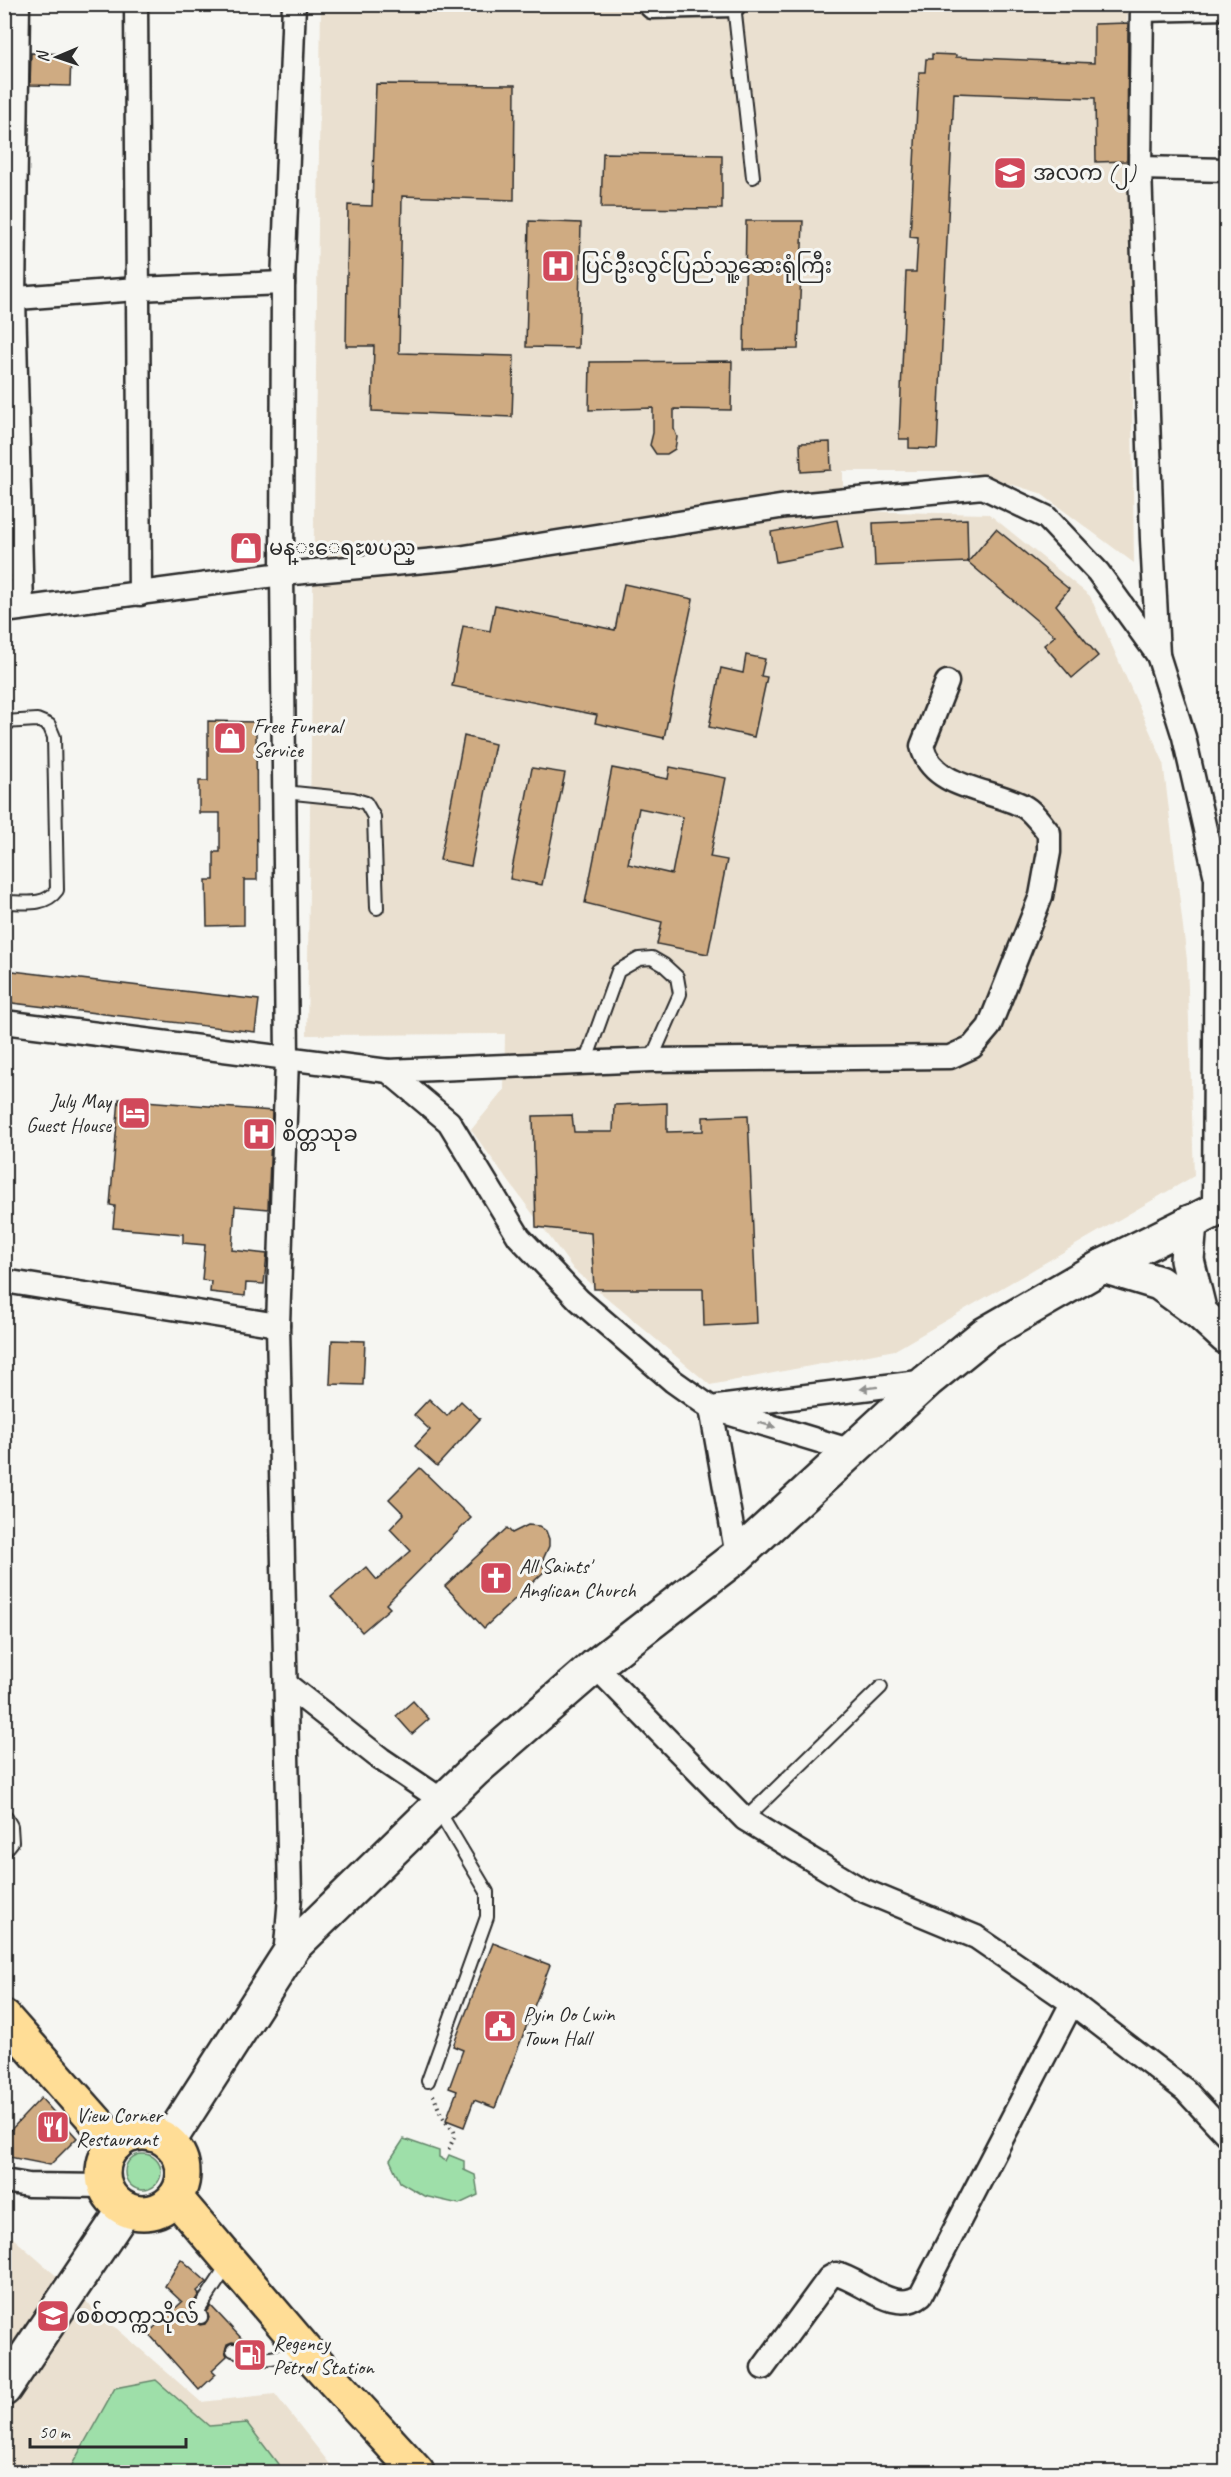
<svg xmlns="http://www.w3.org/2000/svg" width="1231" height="2477" font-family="Caveat,'Noto Sans Myanmar',sans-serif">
<rect width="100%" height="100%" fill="#f6f6f2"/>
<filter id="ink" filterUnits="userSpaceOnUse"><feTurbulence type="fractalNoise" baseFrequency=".0167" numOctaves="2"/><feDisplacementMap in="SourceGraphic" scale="12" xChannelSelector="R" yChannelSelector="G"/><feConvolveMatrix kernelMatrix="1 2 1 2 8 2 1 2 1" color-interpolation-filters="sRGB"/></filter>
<g filter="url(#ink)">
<g fill="#eae0d0">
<path d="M321,5H1127L1134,563L1040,493L966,471H843V511L989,514L1090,596L1163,761L1187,960L1194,1176L895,1350L710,1385L574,1270L471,1130L504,1090L505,1034L307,1035Z"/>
<path d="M5,2236L13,2238L201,2402L275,2394L336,2472H5Z"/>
</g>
<g fill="#9edfa9" stroke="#64856a" stroke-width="1.5">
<path d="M404,2139L439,2151V2157L446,2161L449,2155L464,2161V2170L475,2175L478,2195L459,2204L424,2196L400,2182L390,2160Z"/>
<circle cx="143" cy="2172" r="18"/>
<path d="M156,2380L209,2426L247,2423L284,2472H68L115,2388Z"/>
</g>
<g fill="#cfab82" stroke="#2b2b2b" stroke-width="1.5" fill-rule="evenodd">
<path d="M1128,23L1127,161L1096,162L1095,98L954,93L937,449L909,448V439H899L906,272H916L918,238L910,237L919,72H925L926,59H932V54L956,55V57L1094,63V24Z"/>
<path d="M31,53L71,54L70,86L30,85Z"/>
<path d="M376,84L515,85L514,200L402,196L399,353L514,356L512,417L372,411L374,346H346L348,205L372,206Z"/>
<path d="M603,153L722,155V209L601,208Z"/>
<path d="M529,221L581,223L578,348L526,347Z"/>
<path d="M746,221H803L798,349L744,350Z"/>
<path d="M732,361L731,410L674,409V429L677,437L675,449L667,454H656L650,445L653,433V408L589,410L590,362Z"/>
<path d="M830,442L831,470L801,472L800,443Z"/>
<path d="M967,519L968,562L875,566L873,523Z"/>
<path d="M837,520L843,549L776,562L771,532Z"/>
<path d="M996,529L1069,589L1056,605L1098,656L1072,678L1044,645L1055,636L968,562Z"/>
<path d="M624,584L693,599L664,738L595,723L597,715L452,686L463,626L490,631L495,605L615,630Z"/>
<path d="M746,655L765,659L761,676L767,677L754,737L709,727L721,668L743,673Z"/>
<path d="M208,721L256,722L257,880H244V925L207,926L206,880H214V852H220V813H199V781H208Z"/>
<path d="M464,736L495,744L471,866L440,860Z"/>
<path d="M670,767L726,778L710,857L727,860L708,954L657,944L662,922L585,903L612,768L668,779ZM639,808L683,817L672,874L628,864Z"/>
<path d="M532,768L565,773L542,885L510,879Z"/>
<path d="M4,970L259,1000L255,1032L4,1002Z"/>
<path d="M119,1099L272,1111L268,1209L235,1206L232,1250L267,1254L264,1284L246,1283L245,1296L210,1292L211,1281L202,1280L205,1245L183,1243V1234L113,1228L115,1206L110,1205Z"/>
<path d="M667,1103V1132L703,1131V1117L748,1115L757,1323L704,1326L703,1289H594L591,1233L536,1227L533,1116L572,1115L574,1132H613L614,1105Z"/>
<path d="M332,1340L365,1341L363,1385L330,1384Z"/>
<path d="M429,1399L447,1416L461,1401L480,1419L437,1466L415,1446L430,1430L414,1415Z"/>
<path d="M420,1468L471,1518L386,1604L390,1608L362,1632L331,1597L366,1567L377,1580L411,1551L390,1529L404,1514L389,1499Z"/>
<path d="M528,1525L539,1526L546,1531L549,1539V1546L541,1564L546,1570L484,1628L445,1586L507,1528L512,1533Z"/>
<path d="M413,1701L429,1719L412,1734L396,1716Z"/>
<path d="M493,1943L550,1965L495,2108L474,2100L464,2127L446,2120L457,2091L449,2088L463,2050L453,2046Z"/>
<path d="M41,2098L77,2138L50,2165L4,2156V2137Z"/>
<path d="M181,2259L207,2282L197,2291L199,2294L191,2307L190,2314L194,2321L200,2325L205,2324L209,2318L207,2312L211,2306L243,2340L240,2343L232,2342L227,2344L225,2351L227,2356L212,2370L216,2374L199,2390L148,2333L182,2302L165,2286Z"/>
</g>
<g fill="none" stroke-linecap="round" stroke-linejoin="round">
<defs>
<g id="lane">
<path d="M734,5L753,177"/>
<path d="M4,722L37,720L49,725L54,737L57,890C45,907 23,902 4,902"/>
<path d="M284,792L353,799L366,803L374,817L377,908"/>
<path d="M585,1063L618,971L639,959L652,958L664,965L677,977L680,994L651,1060"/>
<path d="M4,1814L11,1826L12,1842L4,1852"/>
<path d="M745,1819L881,1687"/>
<path d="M428,2081L487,1917V1892L437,1808"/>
<path d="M201,2317L198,2311L230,2262"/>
<path d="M233,2350L264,2359L303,2353"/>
</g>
<g id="street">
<path d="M18,4L14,298L22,608"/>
<path d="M136,4L140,594"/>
<path d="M649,4L652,7L734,5"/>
<path d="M1142,4L1140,168L1152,539L1158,655L1184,737L1216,878L1214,1211"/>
<path d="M1142,10L1226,8"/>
<path d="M1140,168L1226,170"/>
<path d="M4,299L137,289L283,283"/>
<path d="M4,611L282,574L458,558L786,506L983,487L1046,517L1098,572L1158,655"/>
<path d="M4,1022L388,1071L449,1122L519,1237L579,1300L673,1381L711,1408L849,1450"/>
<path d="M388,1071L651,1060L950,1057L972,1047L989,1027L1041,896L1049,852V833C1042,825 1033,811 1023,806C991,789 932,789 922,746L947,682"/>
<path d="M4,1281L278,1325"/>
<path d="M718,1407L927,1381"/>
<path d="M711,1408L737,1556"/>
<path d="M595,1666L745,1819L860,1889L976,1937L1072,2003L1185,2090L1226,2134"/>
<path d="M287,1685L381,1759L443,1801"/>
<path d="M285,1957L290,1897L278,1325L287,1058L282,574L283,283L294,4"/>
<path d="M4,2181L28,2185L106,2186"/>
<path d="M763,2368L829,2278L836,2274C862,2280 895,2316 921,2295L1072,2003"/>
</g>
<g id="secondary">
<path d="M1190,1222L1187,1260L1200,1313L1226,1337"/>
<path d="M1103,1266L1159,1283L1200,1313"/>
<path d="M169,2141L294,1946L475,1770L595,1666L737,1556L927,1381L985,1334L1103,1266L1226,1205"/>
<path d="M4,2389L125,2209"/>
</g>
<g id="highway">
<path d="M4,2017L116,2144"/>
<circle cx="143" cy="2173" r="40"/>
<path d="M175,2197L307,2352L417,2472"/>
</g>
</defs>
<use href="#lane" stroke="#2b2b2b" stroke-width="16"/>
<use href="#street" stroke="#2b2b2b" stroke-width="27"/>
<use href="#secondary" stroke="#2b2b2b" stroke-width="38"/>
<use href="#highway" stroke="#2b2b2b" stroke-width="38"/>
<path stroke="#2b2b2b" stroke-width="4" stroke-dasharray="1.5 4.5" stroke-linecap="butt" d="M433,2095C436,2101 438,2108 441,2114C451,2135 462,2124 447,2152"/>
<use href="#lane" stroke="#f6f6f2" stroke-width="12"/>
<use href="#street" stroke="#f6f6f2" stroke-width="22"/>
<use href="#secondary" stroke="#f6f6f2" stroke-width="33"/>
<use href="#highway" stroke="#ffdd96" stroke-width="33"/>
</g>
<defs><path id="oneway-solid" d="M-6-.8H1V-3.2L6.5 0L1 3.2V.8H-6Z" transform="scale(1.5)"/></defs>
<g fill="#90908e">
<use href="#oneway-solid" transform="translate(869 1388) rotate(173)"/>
<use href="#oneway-solid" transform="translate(767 1425) rotate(17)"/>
</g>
</g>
<defs>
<symbol id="school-square" viewBox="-11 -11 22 22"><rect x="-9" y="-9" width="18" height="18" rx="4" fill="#d1495b" stroke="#f6f6f2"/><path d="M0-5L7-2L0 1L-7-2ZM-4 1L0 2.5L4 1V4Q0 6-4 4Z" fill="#fff"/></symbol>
<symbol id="hospital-square" viewBox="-11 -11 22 22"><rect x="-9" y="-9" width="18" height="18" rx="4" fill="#d1495b" stroke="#f6f6f2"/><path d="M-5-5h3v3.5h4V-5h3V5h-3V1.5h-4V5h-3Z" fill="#fff"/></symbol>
<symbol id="shop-square" viewBox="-11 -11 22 22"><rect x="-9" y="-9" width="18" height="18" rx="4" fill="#d1495b" stroke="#f6f6f2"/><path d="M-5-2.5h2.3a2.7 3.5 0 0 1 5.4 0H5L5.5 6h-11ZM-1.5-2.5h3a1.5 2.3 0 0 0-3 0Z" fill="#fff"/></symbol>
<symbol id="hotel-square" viewBox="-11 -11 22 22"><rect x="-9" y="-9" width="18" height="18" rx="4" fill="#d1495b" stroke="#f6f6f2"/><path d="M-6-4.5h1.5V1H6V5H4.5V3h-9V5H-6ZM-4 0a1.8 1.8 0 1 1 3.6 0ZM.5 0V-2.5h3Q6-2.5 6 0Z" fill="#fff"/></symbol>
<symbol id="church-square" viewBox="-11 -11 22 22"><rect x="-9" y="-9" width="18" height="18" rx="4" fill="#d1495b" stroke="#f6f6f2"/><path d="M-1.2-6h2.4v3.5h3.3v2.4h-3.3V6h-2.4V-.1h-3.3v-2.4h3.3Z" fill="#fff"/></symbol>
<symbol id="civic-square" viewBox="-11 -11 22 22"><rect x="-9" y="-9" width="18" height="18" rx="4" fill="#d1495b" stroke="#f6f6f2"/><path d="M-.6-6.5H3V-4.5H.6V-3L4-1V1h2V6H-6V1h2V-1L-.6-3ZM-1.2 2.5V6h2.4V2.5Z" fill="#fff"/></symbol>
<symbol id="restaurant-square" viewBox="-11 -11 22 22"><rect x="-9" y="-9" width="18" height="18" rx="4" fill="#d1495b" stroke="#f6f6f2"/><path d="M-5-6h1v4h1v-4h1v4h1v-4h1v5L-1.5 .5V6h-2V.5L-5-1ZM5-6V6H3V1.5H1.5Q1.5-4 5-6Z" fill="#fff"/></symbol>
<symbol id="university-square" viewBox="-11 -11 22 22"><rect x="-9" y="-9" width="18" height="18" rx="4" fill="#d1495b" stroke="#f6f6f2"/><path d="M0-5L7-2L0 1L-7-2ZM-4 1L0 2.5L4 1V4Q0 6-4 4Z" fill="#fff"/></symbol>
<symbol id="fuel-square" viewBox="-11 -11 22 22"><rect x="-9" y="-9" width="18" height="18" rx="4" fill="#d1495b" stroke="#f6f6f2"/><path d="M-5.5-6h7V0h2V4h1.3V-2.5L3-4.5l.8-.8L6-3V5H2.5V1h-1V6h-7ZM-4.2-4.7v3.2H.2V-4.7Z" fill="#fff"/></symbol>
</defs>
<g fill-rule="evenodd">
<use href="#school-square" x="991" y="154" width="38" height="38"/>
<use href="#hospital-square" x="539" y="247" width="38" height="38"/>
<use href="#shop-square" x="227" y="529" width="38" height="38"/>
<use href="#shop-square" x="211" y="719" width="38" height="38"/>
<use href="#hotel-square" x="115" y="1094" width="38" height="38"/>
<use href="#hospital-square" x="240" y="1115" width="38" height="38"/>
<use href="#church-square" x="477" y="1559" width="38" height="38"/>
<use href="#civic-square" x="481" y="2007" width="38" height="38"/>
<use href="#restaurant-square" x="34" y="2108" width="38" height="38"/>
<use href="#university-square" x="34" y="2297" width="38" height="38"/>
<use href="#fuel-square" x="231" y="2336" width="38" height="38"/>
</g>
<g text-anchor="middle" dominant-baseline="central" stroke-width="6" stroke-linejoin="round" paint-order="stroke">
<g font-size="21" fill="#2b2b2b" stroke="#f6f6f2" text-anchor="start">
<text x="1033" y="173">အလက (၂)</text>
<text x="581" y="266">ပြင်ဦးလွင်ပြည်သူ့ဆေးရုံကြီး</text>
<text x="269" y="548">မန္းေရႊၿပည္</text>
<text x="253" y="726">Free Funeral<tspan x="253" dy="24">Service</tspan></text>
<text x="111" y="1101" text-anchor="end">July May<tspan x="111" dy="24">Guest House</tspan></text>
<text x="282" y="1134">စိတ္တသုခ</text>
<text x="519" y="1566">All Saints'<tspan x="519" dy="24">Anglican Church</tspan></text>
<text x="523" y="2014">Pyin Oo Lwin<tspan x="523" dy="24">Town Hall</tspan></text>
<text x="76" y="2115">View Corner<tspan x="76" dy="24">Restaurant</tspan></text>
<text x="76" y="2316">စစ်‌တက္ကသိုလ်</text>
<text x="273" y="2343">Regency<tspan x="273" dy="24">Petrol Station</tspan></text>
</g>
</g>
<rect width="1231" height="2477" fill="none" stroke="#f6f6f2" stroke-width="24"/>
<rect x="12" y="12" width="1207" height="2453" fill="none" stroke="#2b2b2b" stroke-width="2" filter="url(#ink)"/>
<g transform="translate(57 57) rotate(268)" stroke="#f6f6f2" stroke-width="4.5" paint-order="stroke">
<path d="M0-4.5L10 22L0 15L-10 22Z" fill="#2b2b2b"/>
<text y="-9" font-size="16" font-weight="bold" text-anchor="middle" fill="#2b2b2b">N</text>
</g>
<path d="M30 2438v9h156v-9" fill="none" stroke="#2b2b2b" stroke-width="3"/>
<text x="39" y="2438" font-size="18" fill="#2b2b2b" stroke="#f6f6f2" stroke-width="4.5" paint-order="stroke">50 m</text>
</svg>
